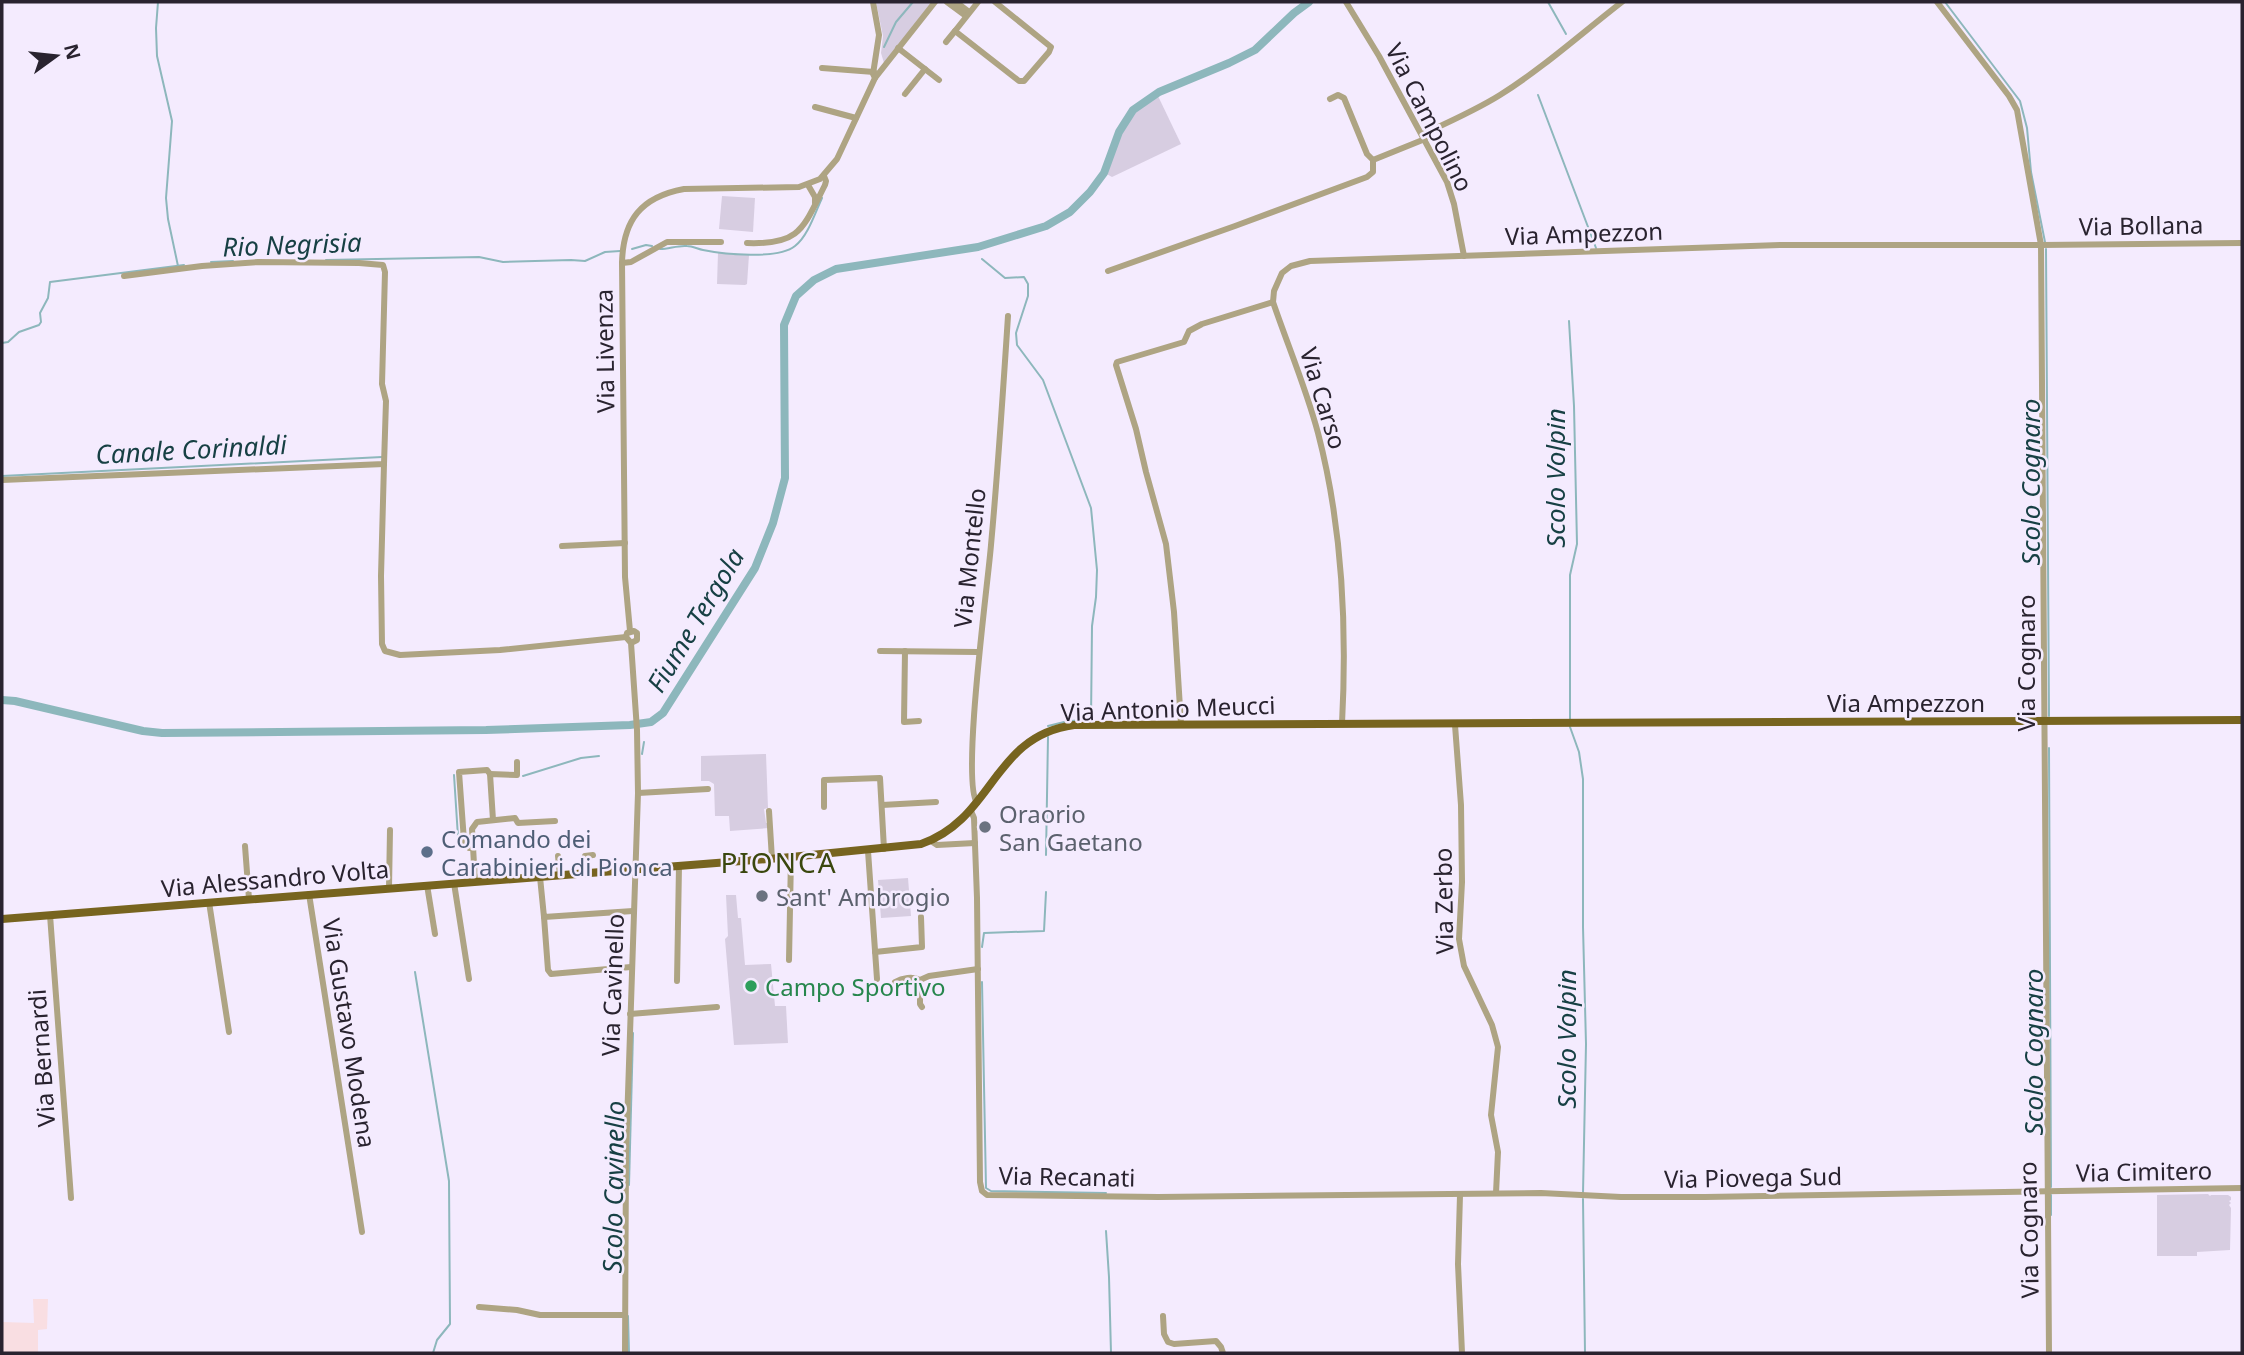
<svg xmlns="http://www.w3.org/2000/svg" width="2244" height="1355" font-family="'Noto Sans',sans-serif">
<rect width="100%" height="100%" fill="#f4ebfe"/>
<path fill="#f9dee2" d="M33,1299H48L47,1329L38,1330V1353H2V1322L34,1323Z"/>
<g fill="#d7cde1">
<path d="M876,2H932L884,63L881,53L883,36Z"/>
<path d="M1158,96L1181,144L1112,177L1105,173L1120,133L1135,111Z"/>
<path d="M722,196L755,198L753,232L719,229Z"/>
<path d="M718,252L749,255L747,284L745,285L717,284Z"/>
<path d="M766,754L768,808L764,809L766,823H769V828L730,831L729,816H715L714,784L709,781H701V756Z"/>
<path d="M908,878L911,916L881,918L878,880Z"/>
<path d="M726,895H736L738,918H741L745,965L771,964L775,1006H786L788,1043L734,1045L725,939L728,936Z"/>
<path d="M2208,1194L2210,1196L2211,1195H2228L2231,1197V1200L2229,1201L2231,1203L2229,1205L2231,1208L2230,1250L2197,1252V1256H2157V1195Z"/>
</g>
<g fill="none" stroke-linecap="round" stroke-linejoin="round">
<g stroke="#8db7bc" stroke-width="2">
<path d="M158,2L156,28L157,56L172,121L166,198L168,219L178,266"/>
<path d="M1548,2L1566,34"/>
<path d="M1945,2L2020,101L2027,128L2031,172L2045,242"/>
<path d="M884,47L896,22L913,2"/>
<path d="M1538,95L1596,248"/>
<path d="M978,247V250"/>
<path d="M632,249L646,245L652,246"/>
<path d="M660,249C669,249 678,245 687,246C692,246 698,249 703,250C723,254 778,260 795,246C808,236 815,213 822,198"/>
<path d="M2046,249L2049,716"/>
<path d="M982,259L1005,278L1024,277L1028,284V296L1016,333L1017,345L1043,380L1091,508L1097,570L1096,597L1092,626L1091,720L1068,721L1048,726"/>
<path d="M326,260L479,257L503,262L571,260L585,261L605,252L620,251"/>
<path d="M211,262L233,261"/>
<path d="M1569,321L1574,406L1577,544L1570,575V720"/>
<path d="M2,343L8,342L19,332L39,325L41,322L40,313L48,298L50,282L184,265"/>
<path d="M2,476L382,457"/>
<path d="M642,724L643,726"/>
<path d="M1570,727L1579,752L1583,779V927L1586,1044L1583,1193"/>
<path d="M2049,748L2051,1187"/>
<path d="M642,754L644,742"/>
<path d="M454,775L458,837"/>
<path d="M523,776L581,758L599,756"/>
<path d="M1046,855L1048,737"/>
<path d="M982,947L984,933L1044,931L1046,892"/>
<path d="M415,972L449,1181L450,1324L437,1340L433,1353"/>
<path d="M982,982L986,1188L991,1191L1106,1193"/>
<path d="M629,1185L633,1033"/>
<path d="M1583,1199L1585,1353"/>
<path d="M2051,1215V1195"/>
<path d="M1106,1231L1109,1277L1111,1353"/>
<path d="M628,1316L629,1353"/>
</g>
<path stroke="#8db7bc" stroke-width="8" d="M2,700L15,701L143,731L162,733L486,730L630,725L651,722L663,713L755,568L773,523L785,478L784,325L796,296L814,280L836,269L978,247L1046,226L1070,212L1090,192L1104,173L1119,132L1133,110L1159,92L1229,63L1255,50L1294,13L1309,2"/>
<g stroke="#aea483" stroke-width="6">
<path d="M873,2L879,35L873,74L875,78"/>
<path d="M947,2L966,16"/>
<path d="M956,2L969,12"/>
<path d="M978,2L955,31L1019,81H1024L1049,52L1051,47L995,2"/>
<path d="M1346,2L1379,56L1447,182L1454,204L1464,256"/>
<path d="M1937,2L2009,96L2017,110L2041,245L2049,1353"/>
<path d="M946,42L955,31"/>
<path d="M898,48L939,80"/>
<path d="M822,68L874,72"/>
<path d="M905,94L925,69"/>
<path d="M1330,99L1338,95L1344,98L1367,154L1373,160"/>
<path d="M815,107L856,118"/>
<path d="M1423,134C1449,122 1476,110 1500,95C1543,68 1582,33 1622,2"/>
<path d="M808,185L815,197V203"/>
<path d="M747,243C801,245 803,228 825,185L826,181L824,176"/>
<path d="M622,263L631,262L667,242H721"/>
<path d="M1108,271L1235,226L1367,177L1373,172V160L1425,139"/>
<path d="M384,464L381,576L382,644L385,651L400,655L500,650L626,637"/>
<path d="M2,480L384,464L386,401L382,384L385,272L383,265L359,263L258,262L202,266L124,276"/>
<path d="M562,546L625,543"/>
<path d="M630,631L625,577L622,263C623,220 641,197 684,189L799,187L820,179L837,159L875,78L935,2"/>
<path d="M880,651L978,652"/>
<path d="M905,651L904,722L919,721"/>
<path d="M1181,724L1174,612L1166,544L1146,472L1136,429L1116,365L1117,362L1184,342L1189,331L1202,324L1273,302"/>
<path d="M1342,724C1347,629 1342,525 1318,433C1306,388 1288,346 1273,302L1274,291L1282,273L1291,266L1310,261L1781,245H2041L2242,243"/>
<path d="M1455,725L1461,805L1462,882L1459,939L1464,966L1492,1025L1498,1047L1491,1115L1498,1152L1496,1193"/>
<path d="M638,793L708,789"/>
<path d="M977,803C961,781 988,583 991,545C998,469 1003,393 1008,316"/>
<path d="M882,805L936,802"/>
<path d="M824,807V780L880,778L884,849"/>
<path d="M769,811L772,859"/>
<path d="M971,811L974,818L977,898L980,1182L982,1191L987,1195L1158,1197L1541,1193L1621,1197H1705L2242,1188"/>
<path d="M493,820L490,774L517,775V762"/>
<path d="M931,841L937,845L975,843"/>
<path d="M245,846L249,899"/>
<path d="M473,848H469L464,841L459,772L487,770L490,774"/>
<path d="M868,851L877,979"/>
<path d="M558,856L560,875"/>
<path d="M586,873L585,856L593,855"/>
<path d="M540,877L544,917L633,911"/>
<path d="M475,882L472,829L477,822L515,818L518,823L555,821"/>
<path d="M454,883L469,979"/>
<path d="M427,885L435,934"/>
<path d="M389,888L390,830"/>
<path d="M309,894L362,1232"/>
<path d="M209,902L229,1032"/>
<path d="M50,915L71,1198"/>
<path d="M544,917L548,970L551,974L631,967"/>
<path d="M875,952L922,947L921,917"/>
<path d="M789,960L791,857"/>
<path d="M920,980V1004L922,1007"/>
<path d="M677,981L679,866"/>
<path d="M895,982C902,978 913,976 920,980L929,976L978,969"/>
<path d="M630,1014L717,1007"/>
<path d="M1460,1195L1458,1264L1462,1353"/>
<path d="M479,1307L517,1310L540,1315H625"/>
<path d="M1163,1316L1164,1334L1168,1342L1174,1344L1216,1341L1221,1347L1223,1353"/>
<path d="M625,1353L626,1154L638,793L637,730L631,643L626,637L627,633L634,631L637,633V640L631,643"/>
</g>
<path stroke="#77641f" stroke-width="8" d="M2,919L781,858L921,844C994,819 992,736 1074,725L2242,720"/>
</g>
<g fill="#6b7280" stroke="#f4ebfe" stroke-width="2.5">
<circle cx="985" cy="827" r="7"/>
<circle cx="762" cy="896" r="7"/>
</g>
<circle fill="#5c6f8a" stroke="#f4ebfe" stroke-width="2.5" cx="427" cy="852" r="7"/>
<circle fill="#2e9e5b" stroke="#f4ebfe" stroke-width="2.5" cx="751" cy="986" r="7"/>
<g text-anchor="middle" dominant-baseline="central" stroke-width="5" stroke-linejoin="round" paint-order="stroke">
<g font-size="24" fill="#29232f" stroke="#f4ebfe">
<text transform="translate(1430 117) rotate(63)">Via Campolino</text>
<text transform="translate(2141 225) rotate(-1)">Via Bollana</text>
<text transform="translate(1584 233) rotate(-2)">Via Ampezzon</text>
<text transform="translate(604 351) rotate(-91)">Via Livenza</text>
<text transform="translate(1324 398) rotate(73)">Via Carso</text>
<text transform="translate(969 558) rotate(-84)">Via Montello</text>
<text transform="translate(2025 663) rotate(-90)">Via Cognaro</text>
<text x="1906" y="702">Via Ampezzon</text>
<text transform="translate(1168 708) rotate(-2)">Via Antonio Meucci</text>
<text transform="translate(275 878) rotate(-5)">Via Alessandro Volta</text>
<text transform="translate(1443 901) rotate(-91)">Via Zerbo</text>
<text transform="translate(612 985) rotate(-88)">Via Cavinello</text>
<text transform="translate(350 1033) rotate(81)">Via Gustavo Modena</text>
<text transform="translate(41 1058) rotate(-94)">Via Bernardi</text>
<text transform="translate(2144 1171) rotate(-1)">Via Cimitero</text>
<text transform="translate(1067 1176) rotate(1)">Via Recanati</text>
<text transform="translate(1753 1177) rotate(-1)">Via Piovega Sud</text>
<text transform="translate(2028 1230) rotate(-91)">Via Cognaro</text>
</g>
<g font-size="24" fill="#5b616d" stroke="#f4ebfe" text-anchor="start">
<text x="999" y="813">Oraorio<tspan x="999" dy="28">San Gaetano</tspan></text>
<text x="776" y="896">Sant' Ambrogio</text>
</g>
<g font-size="24" fill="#4e5e75" stroke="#f4ebfe" text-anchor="start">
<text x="441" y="838">Comando dei<tspan x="441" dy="28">Carabinieri di Pionca</tspan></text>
</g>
<g font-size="24" fill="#27864d" stroke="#f4ebfe" text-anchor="start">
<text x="765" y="986">Campo Sportivo</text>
</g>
<g font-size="26" font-style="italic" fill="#174044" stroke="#f4ebfe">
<text transform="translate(292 244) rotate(-2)">Rio Negrisia</text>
<text transform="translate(191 449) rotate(-3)">Canale Corinaldi</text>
<text transform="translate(1555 478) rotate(-90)">Scolo Volpin</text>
<text transform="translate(2030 482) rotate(-90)">Scolo Cognaro</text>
<text transform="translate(695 620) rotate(-59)">Fiume Tergola</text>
<text transform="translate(1566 1039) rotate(-90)">Scolo Volpin</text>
<text transform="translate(2033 1052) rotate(-90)">Scolo Cognaro</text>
<text transform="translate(613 1187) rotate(-89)">Scolo Cavinello</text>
</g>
<g font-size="28" letter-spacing="2" fill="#3a470e" stroke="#f4ebfe">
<text x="779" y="862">PIONCA</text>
</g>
</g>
<rect width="2244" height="1355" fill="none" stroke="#29232f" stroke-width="7"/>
<g transform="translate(56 56) rotate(75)" stroke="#f4ebfe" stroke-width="5" paint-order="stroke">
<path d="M0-5L12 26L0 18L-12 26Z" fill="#29232f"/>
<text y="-10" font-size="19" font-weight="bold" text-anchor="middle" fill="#29232f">N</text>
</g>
</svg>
